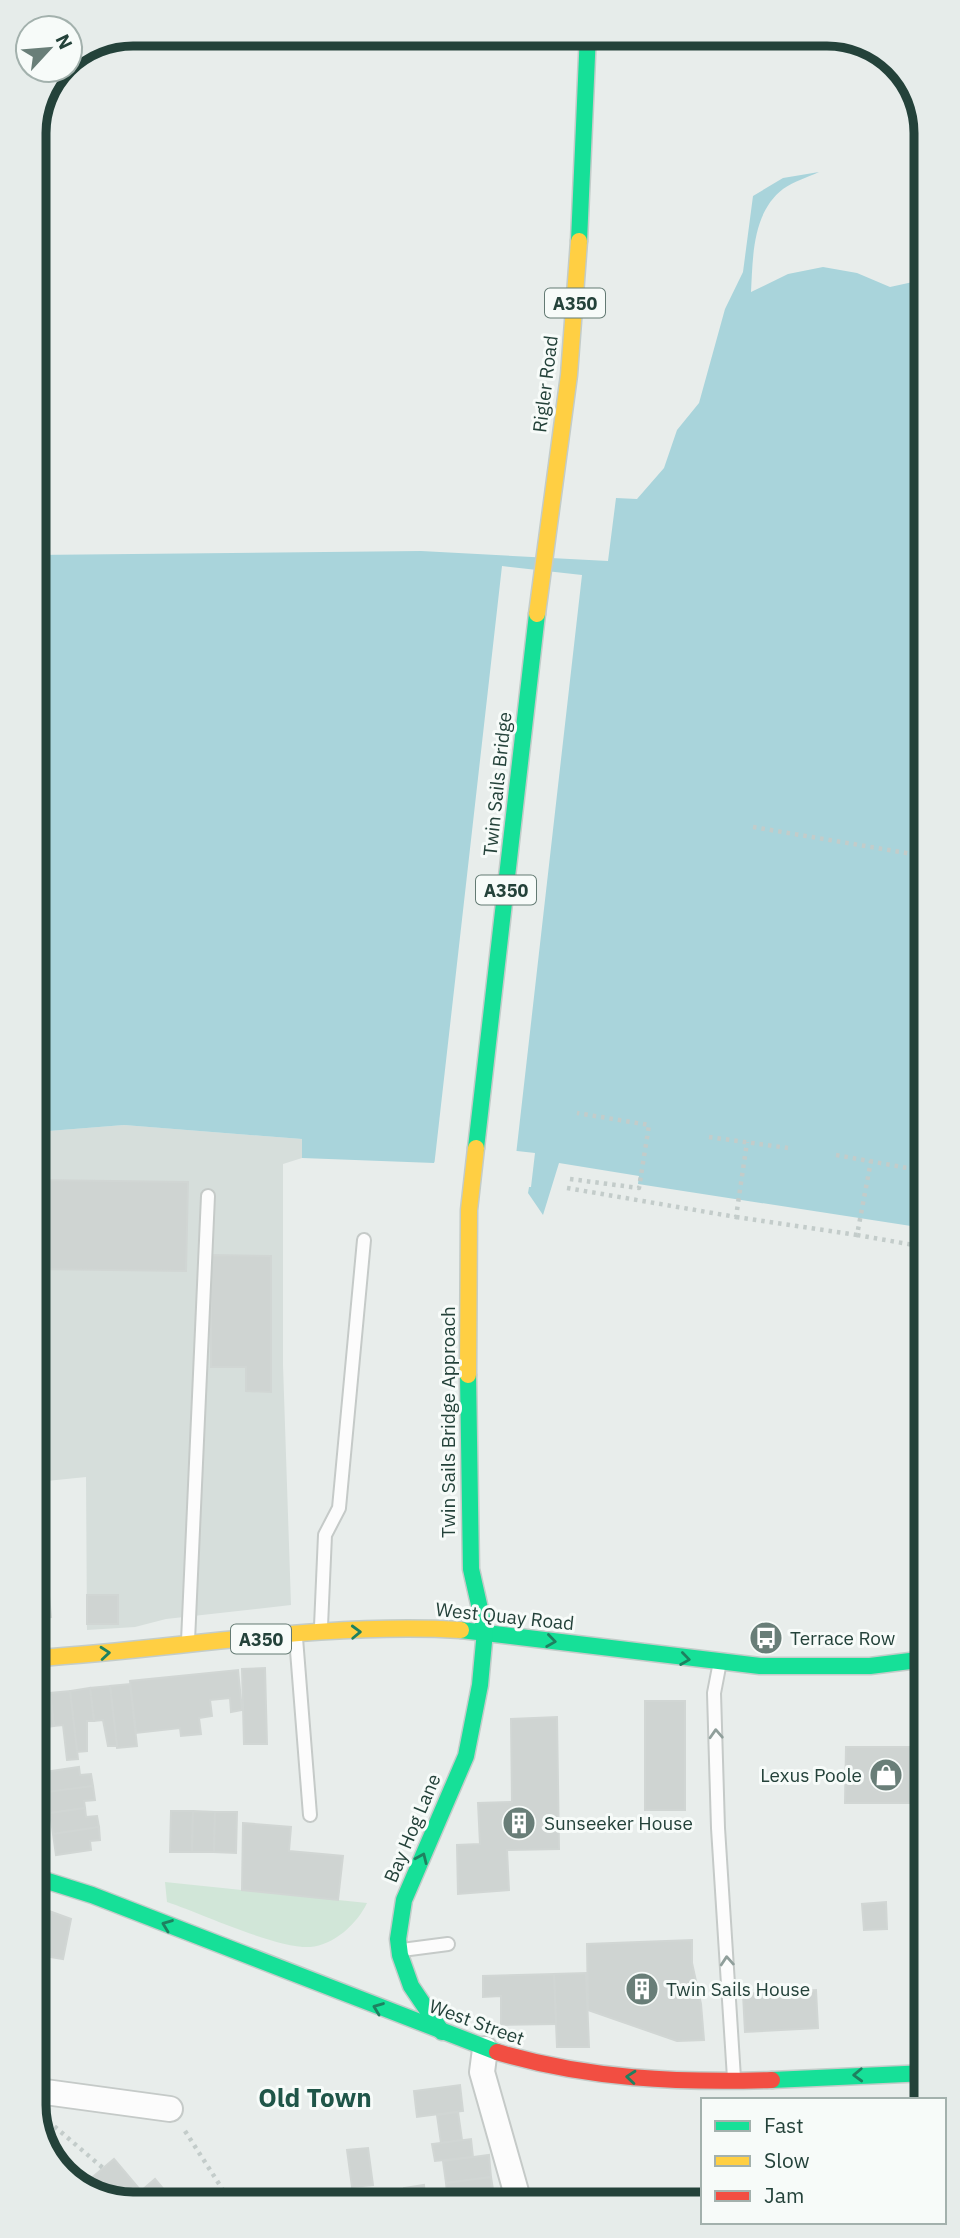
<svg xmlns="http://www.w3.org/2000/svg" width="960" height="2238" font-family="'IBM Plex Sans',sans-serif">
<rect width="100%" height="100%" fill="#e8edeb"/>
<path fill="#d6dedb" d="M124,1125L302,1139V1158L283,1164V1365L291,1605L166,1619L135,1627L87,1630L86,1477L37,1482L36,1132Z"/>
<path fill="#d1e6d8" d="M165,1882L367,1903C357,1924 334,1945 310,1947C274,1948 203,1914 167,1902Z"/>
<path fill="#a9d4db" d="M819,172C808,177 793,182 783,189C752,213 753,257 751,292L788,274L823,267L857,273L890,287L922,280L924,1228L638,1184L639,1176L559,1163L543,1215L528,1193L529,1187H531L535,1153L446,1143L434,1163L302,1158V1139L124,1125L36,1132L34,555L421,551L608,561L616,498L637,499L664,468L677,430L699,403L725,309L743,272L753,196L783,178Z"/>
<path fill="#e8edeb" d="M502,566L582,575L516,1155L448,1147L434,1167Z"/>
<g fill="#cfd4d2" stroke="#d1d6d4" stroke-width="2">
<path d="M36,1180L188,1182L186,1271L36,1269Z"/>
<path d="M211,1255L271,1256V1392L246,1391V1367H211Z"/>
<path d="M43,1533L51,1617L37,1618V1534Z"/>
<rect x="87" y="1595" width="31" height="29"/>
<path d="M265,1668L267,1744H244L242,1669Z"/>
<path d="M238,1670L242,1710L231,1712L230,1698L210,1700L212,1716L199,1718L201,1734L181,1736L180,1728L136,1733L130,1681Z"/>
<path d="M130,1684L137,1746L117,1748L110,1686Z"/>
<path d="M110,1686L117,1746H108L103,1720L94,1721L90,1688Z"/>
<path d="M90,1688L94,1721H87V1751L77,1752L70,1691Z"/>
<path d="M70,1691L78,1759L67,1760L63,1725L54,1726L50,1693Z"/>
<path d="M50,1693L54,1726L48,1727L49,1738L37,1739V1694Z"/>
<rect x="645" y="1701" width="40" height="109"/>
<path d="M557,1717L559,1849L507,1850L509,1890L458,1894L457,1845L480,1844L478,1803L512,1802L511,1719Z"/>
<path d="M846,1747H926V1846H914L915,1803H845Z"/>
<path d="M79,1767L80,1775L91,1774L93,1786L47,1792L44,1772Z"/>
<path d="M93,1786L95,1800L84,1801L85,1808L50,1813L47,1792Z"/>
<path d="M85,1808L86,1817L97,1816L99,1827L53,1834L50,1813Z"/>
<path d="M171,1811H193L192,1852H170Z"/>
<path d="M193,1811L215,1812L214,1852H192Z"/>
<path d="M215,1812H237L236,1853L214,1852Z"/>
<path d="M243,1823L291,1827L289,1851L343,1856L338,1900L242,1890Z"/>
<path d="M99,1827L100,1840L90,1841L91,1850L56,1855L53,1834Z"/>
<path d="M886,1902L887,1929L864,1930L862,1904Z"/>
<path d="M38,1907L71,1919L63,1959L38,1955Z"/>
<path d="M692,1940V1963L701,2004L704,2040L677,2041L588,2010L587,1944Z"/>
<path d="M586,1973L589,2047H557L554,1974Z"/>
<path d="M554,1974L556,2024L501,2025V1996L483,1997V1976Z"/>
<path d="M816,1990L818,2028L745,2032L743,1994Z"/>
<path d="M460,2085L463,2111L417,2117L414,2091Z"/>
<path d="M458,2112L462,2140L441,2143L437,2115Z"/>
<path d="M471,2139L473,2157L435,2161L432,2144Z"/>
<path d="M368,2148L373,2185L352,2187L347,2150Z"/>
<path d="M489,2155L491,2177L446,2183L443,2161Z"/>
<path d="M114,2159L141,2191L155,2179L176,2204L126,2205L81,2187Z"/>
<path d="M491,2177L495,2202H448L446,2183Z"/>
<path d="M424,2185L426,2202L405,2203L404,2188Z"/>
</g>
<g fill="none" stroke-linecap="round" stroke-linejoin="round">
<defs>
<g id="lane">
<path d="M321,1626L325,1535L339,1508L364,1240"/>
<path d="M296,1638L310,1815"/>
<path d="M188,1641L208,1196"/>
<path d="M719,1667L714,1693L718,1828L734,2078"/>
<path d="M402,1950L448,1944"/>
</g>
<g id="street">
<path d="M485,2049L482,2072L519,2202"/>
<path d="M38,2091L170,2109"/>
</g>
<g id="fast">
<path d="M579,241L588,33"/>
<path d="M476,1148L537,614"/>
<path d="M461,1630L760,1666H870L926,1659"/>
<path d="M38,1878L92,1895L497,2052"/>
<path d="M442,2032L411,1986L400,1955L398,1939L404,1900L466,1756L480,1685L485,1631L471,1569L468,1375"/>
<path d="M772,2080L927,2073"/>
</g>
<g id="slow">
<path d="M537,614L569,375L579,241"/>
<path d="M468,1375L469,1210L476,1148"/>
<path d="M37,1658C178,1649 319,1622 461,1630"/>
</g>
<path id="jam" d="M497,2052C587,2079 679,2083 772,2080"/>
</defs>
<use href="#lane" stroke="#c5cac8" stroke-width="16"/>
<use href="#street" stroke="#c5cac8" stroke-width="28"/>
<use href="#fast" stroke="#c3ccc9" stroke-width="19"/>
<use href="#slow" stroke="#c3ccc9" stroke-width="19"/>
<use href="#jam" stroke="#c3ccc9" stroke-width="19"/>
<g stroke="#c3ccca" stroke-width="4.5" stroke-dasharray="3.5 5" stroke-linecap="butt">
<path d="M753,827L924,856"/>
<path d="M709,1137L788,1148"/>
<path d="M836,1155L913,1169"/>
<path d="M570,1179L639,1188L649,1125L577,1113"/>
<path d="M567,1188L736,1217L747,1142"/>
<path d="M736,1217L857,1235L871,1161"/>
<path d="M857,1235L925,1247"/>
<path d="M48,2121L103,2168"/>
<path d="M185,2131L232,2204"/>
</g>
<use href="#lane" stroke="#fcfcfc" stroke-width="12"/>
<use href="#street" stroke="#fcfcfc" stroke-width="24"/>
<use href="#fast" stroke="#16e098" stroke-width="16"/>
<use href="#slow" stroke="#ffcf43" stroke-width="16"/>
<use href="#jam" stroke="#f24e42" stroke-width="16"/>
</g>
<defs><path id="oneway-chevron" d="M-2-3.5L2.5 0L-2 3.5" fill="none" stroke-width="1.6" stroke-linecap="round" stroke-linejoin="round" transform="scale(1.75)"/></defs>
<g stroke="#1e8160">
<use href="#oneway-chevron" transform="translate(356 1632) rotate(-2)"/>
<use href="#oneway-chevron" transform="translate(551 1641) rotate(8)"/>
<use href="#oneway-chevron" transform="translate(105 1653) rotate(-5)"/>
<use href="#oneway-chevron" transform="translate(685 1659) rotate(8)"/>
<use href="#oneway-chevron" transform="translate(422 1858) rotate(-66)"/>
<use href="#oneway-chevron" transform="translate(167 1925) rotate(-159)"/>
<use href="#oneway-chevron" transform="translate(378 2008) rotate(-159)"/>
<use href="#oneway-chevron" transform="translate(858 2075) rotate(178)"/>
<use href="#oneway-chevron" transform="translate(631 2077) rotate(-175)"/>
</g>
<g stroke="#909f9b">
<use href="#oneway-chevron" transform="translate(716 1734) rotate(-93)"/>
<use href="#oneway-chevron" transform="translate(727 1961) rotate(-94)"/>
</g>
<defs>
<symbol id="bus-disc" viewBox="-11 -11 22 22"><circle r="9.5" fill="#697e78" stroke="#f7fbf9"/><path d="M-5-6H5V4H4V6H2V4H-2V6H-4V4H-5ZM-3.5-4V0h7V-4ZM-3.5 1.2v1.5H-2V1.2ZM2 1.2v1.5H3.5V1.2Z" fill="#fff"/></symbol>
<symbol id="shop-disc" viewBox="-11 -11 22 22"><circle r="9.5" fill="#697e78" stroke="#f7fbf9"/><path d="M-5-2.5h2.3a2.7 3.5 0 0 1 5.4 0H5L5.5 6h-11ZM-1.5-2.5h3a1.5 2.3 0 0 0-3 0Z" fill="#fff"/></symbol>
<symbol id="building-disc" viewBox="-11 -11 22 22"><circle r="9.5" fill="#697e78" stroke="#f7fbf9"/><path d="M-4-6H4V6H1V3H-1V6H-4ZM-2.5-4.3h1.7v1.8h-1.7ZM.8-4.3h1.7v1.8H.8ZM-2.5-1h1.7V.8h-1.7ZM.8-1h1.7V.8H.8Z" fill="#fff"/></symbol>
</defs>
<g fill-rule="evenodd">
<use href="#bus-disc" x="747" y="1619" width="38" height="38"/>
<use href="#shop-disc" x="867" y="1756" width="38" height="38"/>
<use href="#building-disc" x="500" y="1804" width="38" height="38"/>
<use href="#building-disc" x="623" y="1970" width="38" height="38"/>
</g>
<g text-anchor="middle" dominant-baseline="central" stroke-width="6" stroke-linejoin="round" paint-order="stroke">
<g fill="#f7fbf9" stroke="#637a73" stroke-width="2">
<rect x="545" y="288.5" width="60" height="29" rx="5"/>
<rect x="476" y="875.5" width="60" height="29" rx="5"/>
<rect x="231" y="1624.5" width="60" height="29" rx="5"/>
</g>
<g font-size="18" font-weight="bold" fill="#24423a">
<text x="575" y="303">A350</text>
<text x="506" y="890">A350</text>
<text x="261" y="1639">A350</text>
</g>
<g font-size="19" fill="#24423a" stroke="#f7fbf9">
<text transform="translate(545 384) rotate(-83)">Rigler Road</text>
<text transform="translate(497 784) rotate(-84)">Twin Sails Bridge</text>
<text transform="translate(448 1422) rotate(-90)">Twin Sails Bridge Approach</text>
<text transform="translate(505 1616) rotate(6)">West Quay Road</text>
<text transform="translate(412 1828) rotate(-67)">Bay Hog Lane</text>
<text transform="translate(477 2022) rotate(20)">West Street</text>
</g>
<g font-size="19" fill="#24423a" stroke="#f7fbf9" text-anchor="start">
<text x="790" y="1638">Terrace Row</text>
<text x="862" y="1775" text-anchor="end">Lexus Poole</text>
<text x="544" y="1823">Sunseeker House</text>
<text x="666" y="1989">Twin Sails House</text>
</g>
<g font-size="26" font-weight="bold" fill="#1f5548" stroke="#f7fbf9">
<text x="315" y="2097">Old Town</text>
</g>
</g>
<path d="M0 0H960V2238H0ZM133 46H827A87 87 0 0 1 914 133V2105A87 87 0 0 1 827 2192H133A87 87 0 0 1 46 2105V133A87 87 0 0 1 133 46Z" fill="#e6ecea" fill-rule="evenodd"/>
<path fill="none" stroke="#24423a" stroke-width="9" d="M133 46H827A87 87 0 0 1 914 133V2105A87 87 0 0 1 827 2192H133A87 87 0 0 1 46 2105V133A87 87 0 0 1 133 46Z"/>
<rect x="701" y="2098" width="245" height="126" fill="#f7fbf9" stroke="#a3b1ad" stroke-width="2"/>
<rect x="715" y="2121" width="35" height="10" fill="#16e098" stroke="#a3b1ad" stroke-width="2"/>
<text x="764" y="2133" font-size="21" fill="#24423a">Fast</text>
<rect x="715" y="2156" width="35" height="10" fill="#ffcf43" stroke="#a3b1ad" stroke-width="2"/>
<text x="764" y="2168" font-size="21" fill="#24423a">Slow</text>
<rect x="715" y="2191" width="35" height="10" fill="#f24e42" stroke="#a3b1ad" stroke-width="2"/>
<text x="764" y="2203" font-size="21" fill="#24423a">Jam</text>
<g transform="translate(49 49) rotate(64)"><circle r="33" fill="#f7fbf9" stroke="#a3b1ad" stroke-width="2"/>
<path d="M0-5L12 26L0 18L-12 26Z" fill="#697e78"/>
<text y="-10" font-size="19" font-weight="bold" text-anchor="middle" fill="#24423a">N</text>
</g>
</svg>
